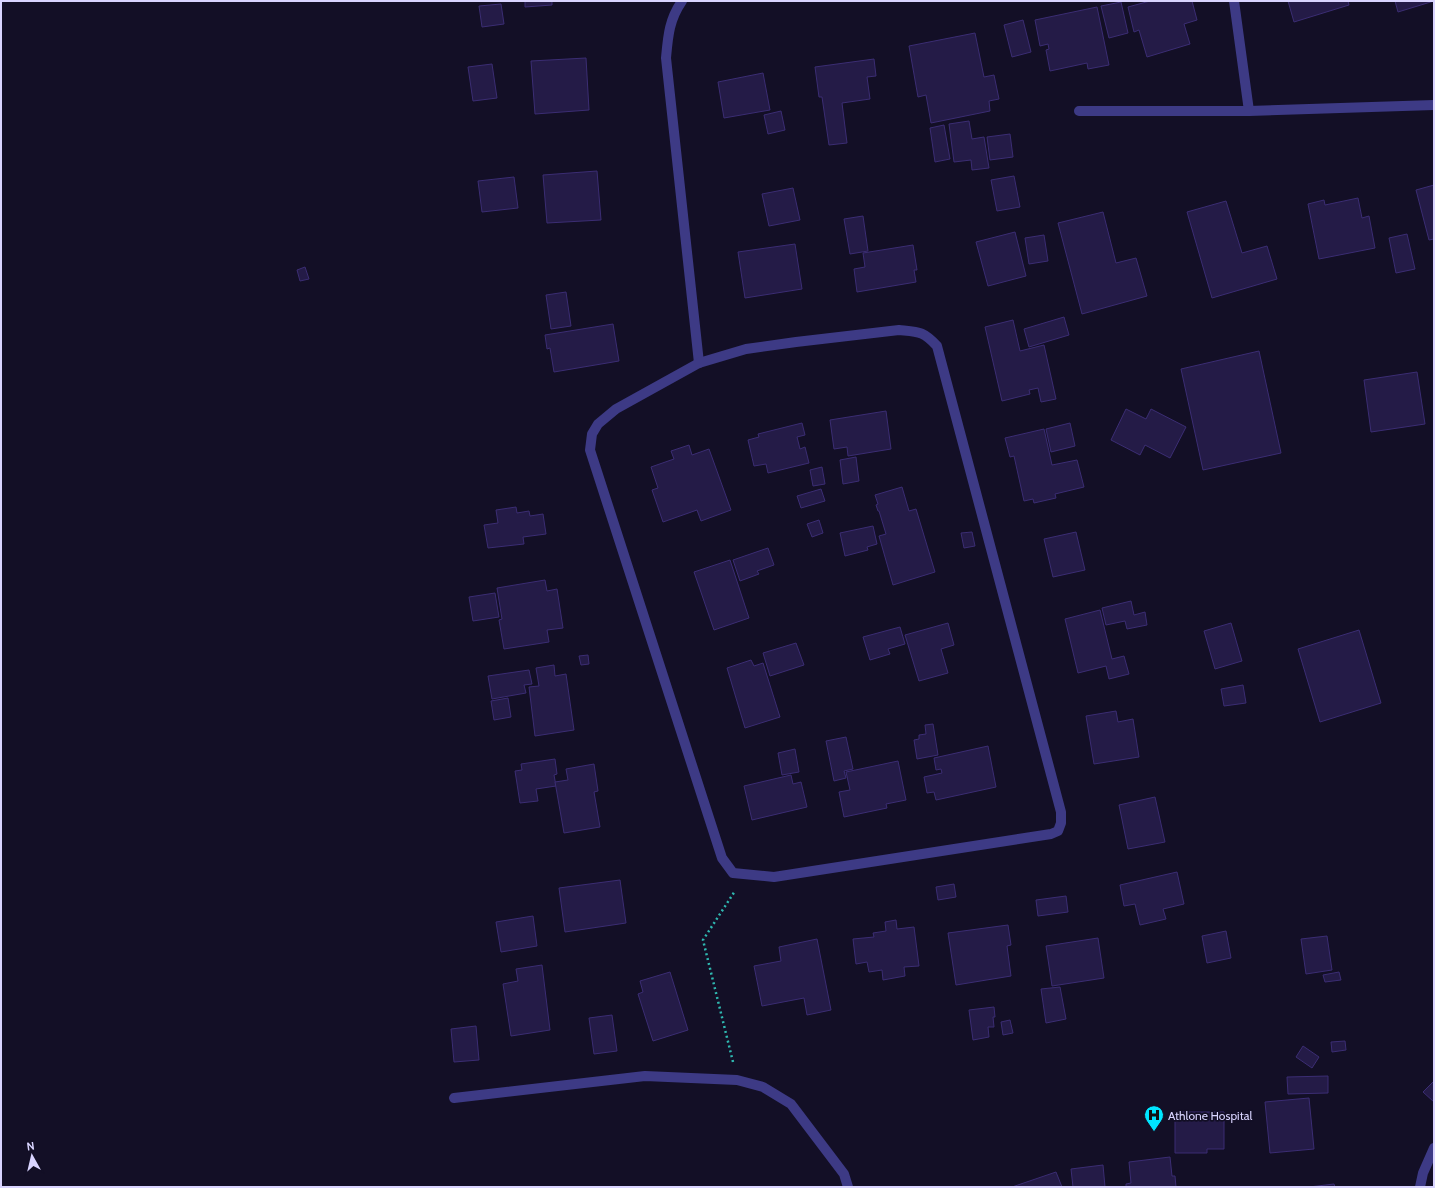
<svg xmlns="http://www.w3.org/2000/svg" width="1435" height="1188" font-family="Cabin,sans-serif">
<rect width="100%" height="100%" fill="#130f26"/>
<g fill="#241b47" stroke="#3b2d73">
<path d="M525,1H552V5L525,7Z"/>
<path d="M1150,1H1192L1197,20L1184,24L1190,44L1147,57L1139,30L1134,32L1128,7Z"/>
<path d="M1288,1H1348L1349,5L1294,22Z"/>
<path d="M1395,1H1434L1398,12Z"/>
<path d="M1121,2L1128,33L1109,38L1101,6Z"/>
<path d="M501,4L504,24L482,27L479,6Z"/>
<path d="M1097,7L1109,65L1088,69L1087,63L1050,71L1046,50L1049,49L1048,44L1040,46L1035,20Z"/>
<path d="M1023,20L1031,52L1012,57L1004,25Z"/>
<path d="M975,33L984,77L994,75L999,99L989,101L990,111L931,123L926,95L918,97L909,46Z"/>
<path d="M586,58L589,110L535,114L531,61Z"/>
<path d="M874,59L876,76L867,77L870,99L842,103L847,143L829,145L822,97H819L815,67Z"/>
<path d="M492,64L497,98L473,101L468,67Z"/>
<path d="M763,73L770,110L724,118L718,82Z"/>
<path d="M781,111L785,130L768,134L764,115Z"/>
<path d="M969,121L972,139L984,137L989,168L972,170L971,160L954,162L949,124Z"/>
<path d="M944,125L950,159L935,162L930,128Z"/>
<path d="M1010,134L1013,157L990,160L987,137Z"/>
<path d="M597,171L601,220L547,223L543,175Z"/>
<path d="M1014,176L1020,207L997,211L991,180Z"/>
<path d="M514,177L518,208L482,212L478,181Z"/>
<path d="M1434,185V239L1429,240L1416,190Z"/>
<path d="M793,188L800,220L769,226L762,194Z"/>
<path d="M1358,198L1362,218L1369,216L1375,248L1319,259L1308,204L1324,200L1325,205Z"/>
<path d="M1226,201L1242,253L1267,246L1277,279L1212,298L1187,212Z"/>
<path d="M1103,212L1116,263L1136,258L1147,296L1082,314L1058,223Z"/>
<path d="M863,216L868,251L850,254L844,219Z"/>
<path d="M1015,232L1026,276L988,286L976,242Z"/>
<path d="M1407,234L1415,269L1396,273L1389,238Z"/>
<path d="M1044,235L1048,261L1029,264L1025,238Z"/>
<path d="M795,244L802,289L745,298L738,252Z"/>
<path d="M913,245L917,270H914L916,282L857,292L854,269L865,267L863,253Z"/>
<path d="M305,267L309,279L300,281L297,270Z"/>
<path d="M566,292L571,326L551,329L546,295Z"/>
<path d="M1064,317L1069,335L1029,347L1024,329Z"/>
<path d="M1013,320L1020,351L1044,345L1056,399L1041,402L1038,388L1029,390L1030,394L1002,401L985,327Z"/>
<path d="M613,324L619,361L554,372L550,348L547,349L545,335Z"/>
<path d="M1259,351L1281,453L1203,470L1181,369Z"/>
<path d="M1417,372L1425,424L1371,432L1364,380Z"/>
<path d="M1126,409L1146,419L1151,409L1186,427L1170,458L1145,445L1140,455L1111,440Z"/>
<path d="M886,411L891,449L848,456L847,447L834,449L830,420Z"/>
<path d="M802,423L805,435L797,437L800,449L805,447L809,463L768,473L766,464L754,466L748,440L759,437L758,434Z"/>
<path d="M1070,423L1075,446L1051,452L1046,429Z"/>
<path d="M1044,429L1052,465L1077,460L1084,487L1055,494L1056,498L1034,503L1033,499L1024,501L1014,456L1010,457L1005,438Z"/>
<path d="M689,445L692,455L709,449L731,510L701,521L697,510L663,522L652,490L658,488L651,467L674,459L671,451Z"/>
<path d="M856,457L859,481L843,484L840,460Z"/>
<path d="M822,467L825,484L813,486L810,470Z"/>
<path d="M902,487L909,511L916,509L935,572L893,585L879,536L886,534L879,511H878L876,505L878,504L875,495Z"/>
<path d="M821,489L825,501L801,508L797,496Z"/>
<path d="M516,507L517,513L529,511L530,516L543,514L546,534L523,537L524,544L488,548L484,525L498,523L496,510Z"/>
<path d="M819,520L823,533L812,537L807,524Z"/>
<path d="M873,526L877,544L867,547L868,550L845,556L840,533Z"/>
<path d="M972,532L975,546L964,548L961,533Z"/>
<path d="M1076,532L1085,570L1053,577L1044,539Z"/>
<path d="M768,548L774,565L757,571L759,574L740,581L733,560Z"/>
<path d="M730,560L749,618L714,630L694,572Z"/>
<path d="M545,580L547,591L557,589L563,628L547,630L549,642L504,649L499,620L502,619L497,588Z"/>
<path d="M495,593L499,617L473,621L469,597Z"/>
<path d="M1131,601L1134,615L1145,612L1147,625L1127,629L1125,621L1106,625L1102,608Z"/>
<path d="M1100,610L1112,659L1124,656L1129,674L1109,679L1106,666L1078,673L1065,619Z"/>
<path d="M948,623L954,645L941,649L948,673L919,681L905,635Z"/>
<path d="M1231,623L1242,661L1215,669L1204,631Z"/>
<path d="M900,627L905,644L888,649L890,654L870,660L863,637Z"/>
<path d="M1359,630L1381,703L1320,722L1298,649Z"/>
<path d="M796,643L804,665L770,676L763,653Z"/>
<path d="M588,655L589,664L581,665L579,656Z"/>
<path d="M751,660L754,666L763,663L780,717L745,728L727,668Z"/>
<path d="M554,665L555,676L566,674L574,730L535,736L529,687L539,686L536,668Z"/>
<path d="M529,670L532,684L524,685L526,693L492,699L488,676Z"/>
<path d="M1243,685L1246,703L1224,706L1221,689Z"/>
<path d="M508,698L511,717L494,720L491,701Z"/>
<path d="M1116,711L1118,722L1133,719L1139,757L1094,764L1086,716Z"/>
<path d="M933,724L938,755L917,759L914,740L919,739V735L926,734L925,725Z"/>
<path d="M846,737L853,769L844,771L846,778L834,781L826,741Z"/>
<path d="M988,746L996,787L936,800L934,792L927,793L924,777L942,773L941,769L936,770L934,758Z"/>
<path d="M795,749L799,772L782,775L778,753Z"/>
<path d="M555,759L557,774L554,775L556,786L536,789L538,801L520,803L515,771L522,770L521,764Z"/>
<path d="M898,761L906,800L886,804L887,808L844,817L839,792L850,790L846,772Z"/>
<path d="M594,764L598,791L594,792L600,827L564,833L555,782L568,780L566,769Z"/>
<path d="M791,775L793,784L801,782L807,807L752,820L744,786Z"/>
<path d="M1155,797L1165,842L1128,849L1119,805Z"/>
<path d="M1177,872L1184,904L1163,909L1166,919L1140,925L1135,904L1124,906L1120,885Z"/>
<path d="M620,880L626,923L565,932L559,888Z"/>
<path d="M954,884L956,897L938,900L936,887Z"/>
<path d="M1066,896L1068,912L1038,916L1036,900Z"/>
<path d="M533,916L537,946L501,952L496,922Z"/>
<path d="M896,920L897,929L914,927L919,966L904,967L905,976L883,980L882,970L869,972L867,962L856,964L853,939L874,937L873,933L886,931L885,922Z"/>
<path d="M1008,925L1011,945L1007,946L1011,976L956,985L948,933Z"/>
<path d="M1226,931L1231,958L1207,963L1202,936Z"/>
<path d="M1327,936L1332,970L1306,974L1301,939Z"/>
<path d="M1098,938L1104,978L1052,986L1046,946Z"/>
<path d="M817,939L831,1010L807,1015L804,998L762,1006L754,966L781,961L779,947Z"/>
<path d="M542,965L550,1030L511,1036L503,984L518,981L516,969Z"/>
<path d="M670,972L688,1030L653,1041L638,994L643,992L640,981Z"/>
<path d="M1339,972L1341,980L1325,982L1323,975Z"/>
<path d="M1060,987L1066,1019L1046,1023L1041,989Z"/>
<path d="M994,1007L995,1017H993L994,1027H988L989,1037L973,1040L969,1010Z"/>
<path d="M612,1015L617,1051L594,1054L589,1018Z"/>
<path d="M1010,1020L1013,1033L1003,1035L1001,1022Z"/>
<path d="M476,1026L479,1060L454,1062L451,1029Z"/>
<path d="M1345,1041L1346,1050L1332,1052L1331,1042Z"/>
<path d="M1303,1046L1319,1057L1312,1068L1296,1057Z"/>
<path d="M1328,1076V1093L1288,1094L1287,1077Z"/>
<path d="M1434,1081V1102L1423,1092Z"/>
<path d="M1309,1098L1314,1149L1270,1153L1265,1102Z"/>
<path d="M1175,1112H1224V1149H1207V1153H1175Z"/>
<path d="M1170,1157L1172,1176H1175L1176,1187H1126V1184L1131,1183L1129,1162Z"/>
<path d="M1103,1165L1105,1187H1073L1071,1169Z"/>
<path d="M1056,1172L1062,1187H1012Z"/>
<path d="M1334,1184L1335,1187H1309Z"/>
</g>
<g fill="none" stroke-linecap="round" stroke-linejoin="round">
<path stroke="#2fb8b0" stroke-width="2.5" stroke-dasharray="2 3" stroke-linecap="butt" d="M733,1062L703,940L735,891"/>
<g stroke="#3d3a85" stroke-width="10">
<path d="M682,1C669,20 668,36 666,58L699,363"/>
<path d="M1234,1L1249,111"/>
<path d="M1079,111H1249L1434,105"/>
<path d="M899,330C919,332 923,331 937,346L1061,812V823L1058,831L1051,834L774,877L733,873L722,858L590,450L592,434L598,424L616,409L699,363L746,349L796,342Z"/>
<path d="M454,1098L645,1076L737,1080L763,1087L791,1104L844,1174L848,1187"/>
<path d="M1420,1187L1423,1173L1434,1148"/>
</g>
</g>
<defs>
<symbol id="hospital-pin" viewBox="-11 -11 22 30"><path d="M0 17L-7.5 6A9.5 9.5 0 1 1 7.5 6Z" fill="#00e5ff" stroke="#130f26"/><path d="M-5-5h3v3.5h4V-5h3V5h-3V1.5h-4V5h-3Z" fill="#111"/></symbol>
</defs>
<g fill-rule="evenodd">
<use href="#hospital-pin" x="1143" y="1104" width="22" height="30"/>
</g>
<g text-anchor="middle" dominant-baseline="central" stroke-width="3.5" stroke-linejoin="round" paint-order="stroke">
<g font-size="12" fill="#d9d4ff" stroke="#130f26" text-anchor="start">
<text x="1168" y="1115">Athlone Hospital</text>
</g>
</g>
<rect width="1435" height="1188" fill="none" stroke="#d9d4ff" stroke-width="4"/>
<g transform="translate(32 1156) rotate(352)" stroke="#130f26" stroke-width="3" paint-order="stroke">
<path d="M0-3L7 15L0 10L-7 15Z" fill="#d9d4ff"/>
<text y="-6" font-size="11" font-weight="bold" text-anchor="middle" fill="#d9d4ff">N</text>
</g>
</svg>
